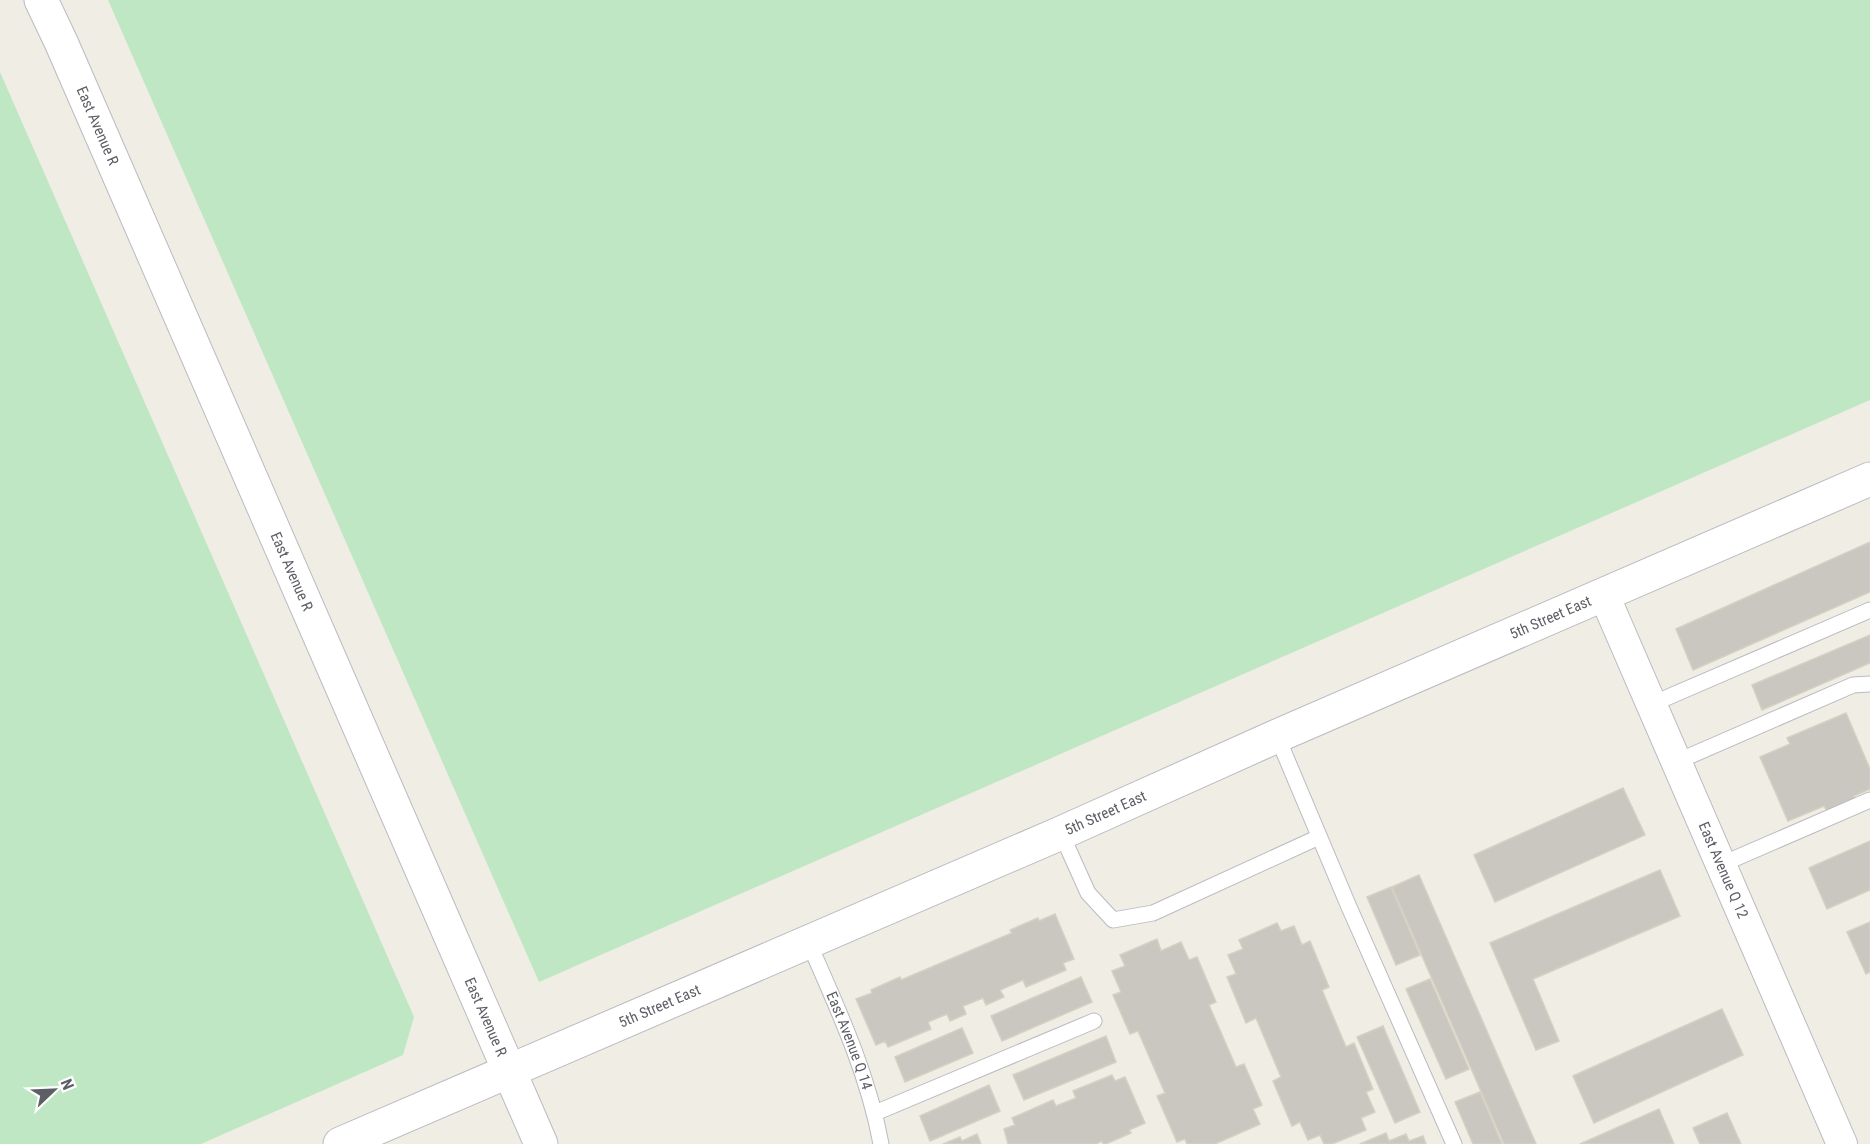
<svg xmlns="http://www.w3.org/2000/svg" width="1870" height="1144" font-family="'Roboto Condensed',sans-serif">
<rect width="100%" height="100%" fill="#efede4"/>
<g fill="#bfe7c3">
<path d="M108,0H1870V400L539,982Z"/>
<path d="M0,72L414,1017L403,1055L201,1144H0Z"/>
</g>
<g fill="#cac7c1" stroke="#d4d0c2" stroke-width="1.5">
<path d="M1870,542V592L1693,670L1676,629Z"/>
<path d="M1870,635V663L1762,710L1752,685Z"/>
<path d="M1846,713L1870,769V789L1854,796L1855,799L1827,811L1824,806L1788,821L1760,757L1790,744L1787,738Z"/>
<path d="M1623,788L1645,835L1495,902L1474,855Z"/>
<path d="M1870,841V890L1827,909L1809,868Z"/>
<path d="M1660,870L1680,916L1533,979L1559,1041L1536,1050L1490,943Z"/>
<path d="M1419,875L1536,1144H1504L1392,887Z"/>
<path d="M1391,887L1420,955L1396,965L1367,897Z"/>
<path d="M1055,914L1074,959L1063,963L1066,970L1026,987L1023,980L1000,990L1004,997L986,1005L983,998L963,1006L966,1014L950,1021L947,1014L928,1022L931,1029L888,1047L885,1041L876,1045L856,999L872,993L871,990L900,977L901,980L1012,933L1010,930L1038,918L1039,921Z"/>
<path d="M1870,922V972L1866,974L1847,932Z"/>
<path d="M1277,923L1281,931L1294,926L1302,945L1310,941L1329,987L1322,990L1346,1047L1354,1043L1373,1089L1366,1092L1375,1112L1361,1118L1366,1130L1332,1144H1324L1320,1135L1308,1140L1300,1122L1292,1126L1273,1081L1281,1077L1256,1018L1246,1023L1227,977L1236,974L1228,955L1243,949L1239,940Z"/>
<path d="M1157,939L1161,951L1181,942L1189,960L1197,957L1216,1002L1209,1005L1236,1067L1244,1064L1262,1105L1253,1109L1260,1124L1215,1144H1187L1185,1139L1177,1142L1157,1096L1165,1093L1138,1031L1130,1034L1113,995L1121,992L1112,971L1125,966L1120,955Z"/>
<path d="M1081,977L1092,1002L1002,1041L991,1016Z"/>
<path d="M1430,979L1469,1069L1446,1079L1406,989Z"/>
<path d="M1722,1009L1743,1055L1594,1123L1573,1076Z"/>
<path d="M1383,1026L1420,1112L1395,1123L1357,1037Z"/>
<path d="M962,1028L973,1053L905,1082L895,1057Z"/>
<path d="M1106,1036L1116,1062L1024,1100L1013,1075Z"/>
<path d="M1112,1075L1115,1081L1125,1077L1145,1123L1129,1130L1131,1133L1106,1144H1103L1102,1141L1096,1144H1008L1004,1129L1015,1125L1012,1118L1053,1100L1056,1106L1076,1098L1073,1091Z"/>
<path d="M989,1085L1000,1111L930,1141L920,1116Z"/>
<path d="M1480,1092L1502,1144H1473L1455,1102Z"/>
<path d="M1659,1109L1674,1144H1580Z"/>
<path d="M1727,1113L1741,1144H1700L1693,1128Z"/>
<path d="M1386,1133L1389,1141L1406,1134L1409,1141L1423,1136L1426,1144H1360Z"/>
<path d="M977,1134L981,1144H943L960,1137L962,1141Z"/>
</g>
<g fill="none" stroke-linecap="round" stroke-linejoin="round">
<defs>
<g id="service">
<path d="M1652,704L1870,610"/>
<path d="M1277,736L1349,907L1454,1144"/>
<path d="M1676,762L1853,685L1870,684"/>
<path d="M1061,833L1088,893L1113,920L1153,913L1319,837"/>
<path d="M1720,865L1870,800"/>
<path id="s1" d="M808,941C837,1007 868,1073 881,1144"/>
<path d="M875,1113L1094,1021"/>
</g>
<g id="minor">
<path id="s2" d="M1604,595L1842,1144"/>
</g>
<g id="tertiary">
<path id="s3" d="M41,0L61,42L541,1144"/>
<path id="s4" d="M340,1144L1061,833L1277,736L1870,479"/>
</g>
</defs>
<use href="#service" stroke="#b9bbc0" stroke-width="17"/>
<use href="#minor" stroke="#b9bbc0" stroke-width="32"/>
<use href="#tertiary" stroke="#b9bbc0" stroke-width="35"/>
<use href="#service" stroke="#fff" stroke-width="15"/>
<use href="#minor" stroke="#fff" stroke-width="30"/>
<use href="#tertiary" stroke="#fff" stroke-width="33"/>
</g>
<g text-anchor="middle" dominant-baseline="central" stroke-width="4.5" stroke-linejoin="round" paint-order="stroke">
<g font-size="15" fill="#5c5f65" stroke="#fff">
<text stroke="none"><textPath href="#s3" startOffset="138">East Avenue R</textPath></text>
<text stroke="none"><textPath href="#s3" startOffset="624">East Avenue R</textPath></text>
<text stroke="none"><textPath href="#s4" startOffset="1320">5th Street East</textPath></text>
<text stroke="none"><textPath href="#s4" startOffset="834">5th Street East</textPath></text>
<text stroke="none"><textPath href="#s2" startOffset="300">East Avenue Q 12</textPath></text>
<text stroke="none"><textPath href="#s4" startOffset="348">5th Street East</textPath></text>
<text stroke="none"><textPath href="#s3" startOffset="1110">East Avenue R</textPath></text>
<text stroke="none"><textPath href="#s1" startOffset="108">East Avenue Q 14</textPath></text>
</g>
</g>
<g transform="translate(54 1090) rotate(67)" stroke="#ffffff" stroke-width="4.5" paint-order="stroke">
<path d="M0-4.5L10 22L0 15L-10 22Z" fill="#5c5f65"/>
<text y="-9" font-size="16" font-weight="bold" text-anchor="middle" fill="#5c5f65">N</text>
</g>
</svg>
